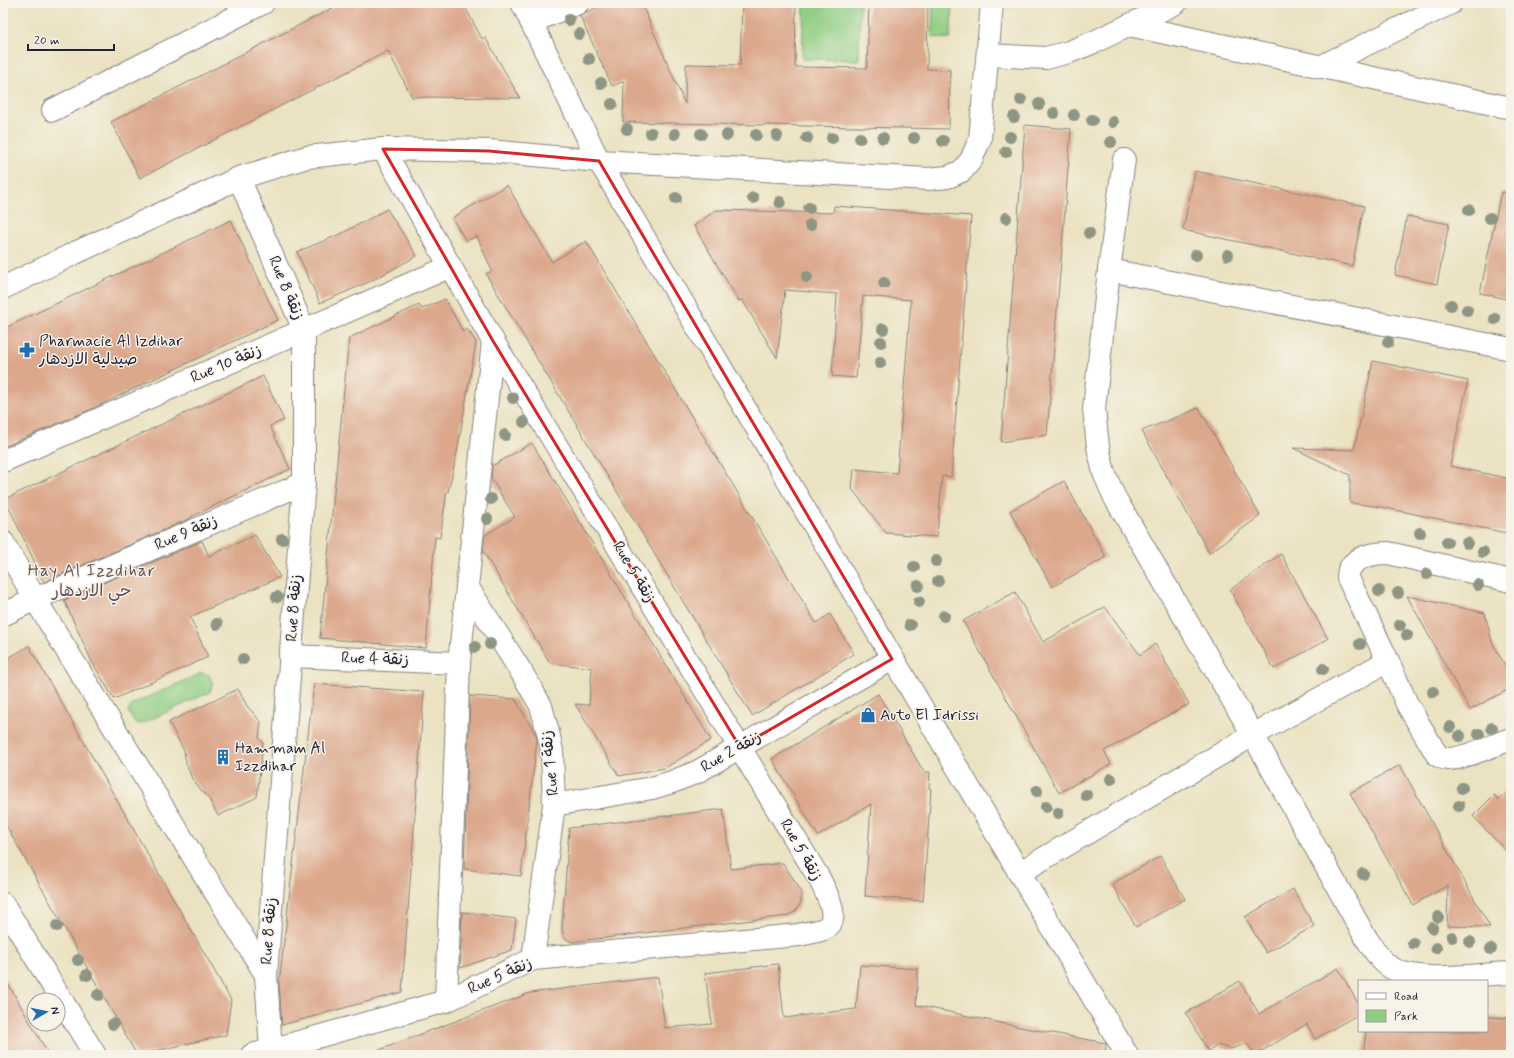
<svg xmlns="http://www.w3.org/2000/svg" width="1514" height="1058" font-family="Mynerve,'Playpen Sans Arabic',sans-serif">
<rect width="100%" height="100%" fill="#f7f3e8"/>
<filter id="ink" filterUnits="userSpaceOnUse"><feTurbulence type="fractalNoise" baseFrequency=".025" numOctaves="2"/><feDisplacementMap in="SourceGraphic" scale="8" xChannelSelector="R" yChannelSelector="G"/><feConvolveMatrix kernelMatrix="1 2 1 2 8 2 1 2 1" color-interpolation-filters="sRGB"/></filter>
<filter id="wash" filterUnits="userSpaceOnUse"><feTurbulence type="fractalNoise" baseFrequency=".012" numOctaves="4" result="noise"/><feDisplacementMap in="SourceGraphic" scale="16" xChannelSelector="R" yChannelSelector="G"/><feGaussianBlur stdDeviation="0.9" result="paint"/><feColorMatrix in="noise" values="0 0 0 0 0 0 0 0 0 0 0 0 0 0 0 0 0 1.4 0 .05"/><feComposite in="paint" operator="in"/></filter>
<g filter="url(#wash)">
<rect width="100%" height="100%" fill="#eae2c1"/>
<g fill="#90ce84" stroke="#597860">
<path d="M804,3H860L859,60L802,59Z"/>
<path d="M933,3H953L950,39L932,37Z"/>
<path d="M201,673L209,675L213,684L210,692L141,724L134,722L128,711L133,704Z"/>
</g>
<g id="blocks">
<g fill="#dca88c">
<path d="M342,3H463L482,39L485,37L520,98L412,97L388,51L140,178L111,122Z"/>
<path d="M606,3H641L685,104L686,64L740,65L742,3H796L795,67L867,68L869,3H928L927,69L950,70L949,129L623,122L624,81L612,86L580,16Z"/>
<path d="M1025,125L1071,129L1061,260L1047,435L1001,442Z"/>
<path d="M1195,171L1364,206L1352,266L1183,230Z"/>
<path d="M507,185L552,262L586,241L816,623L830,614L854,654L752,716L486,274L492,271L477,236L466,241L452,218Z"/>
<path d="M1501,192L1511,193V300L1480,293Z"/>
<path d="M834,206L971,216L951,477L942,476L937,537L886,533L852,489L854,469L897,473L911,300L863,296L856,378L832,376L837,294L785,290L777,358L743,301L738,300L694,226L716,210L833,213Z"/>
<path d="M387,209L417,256L369,282L320,303L297,252L343,233Z"/>
<path d="M1407,216L1449,224L1437,284L1395,275Z"/>
<path d="M231,220L278,320L89,410L3,447V329Z"/>
<path d="M445,299L463,332L467,329L476,342L456,458L448,492L447,491L440,538L435,537L426,648L320,638L349,338L419,305L422,309Z"/>
<path d="M1373,361L1468,381L1450,466L1511,479V534L1381,507L1350,503V475L1293,448L1354,450Z"/>
<path d="M263,376L284,420L270,426L290,469L191,517V518L44,582L5,499Z"/>
<path d="M1199,408L1260,516L1209,553L1142,431Z"/>
<path d="M532,443L711,740L665,768L619,776L575,704L589,705L592,668L550,663L483,551L485,535L515,517L491,478L492,466Z"/>
<path d="M1064,481L1106,557L1052,587L1010,511Z"/>
<path d="M255,535L280,577L190,617L208,657L114,699L92,662L64,600L202,541L209,556Z"/>
<path d="M1281,554L1328,639L1274,669L1230,590Z"/>
<path d="M1015,592L1043,642L1105,607L1140,655L1155,644L1189,704L1104,751L1111,764L1059,793L963,621Z"/>
<path d="M1407,596L1485,613L1492,642L1511,676V688L1470,710Z"/>
<path d="M29,646L231,1000L226,1035L137,1055L3,820V661Z"/>
<path d="M314,684L424,692L402,992L282,1025L279,984Z"/>
<path d="M238,689L247,706L261,722L259,738L263,743L257,797L218,816L209,799L201,790L192,779L186,763L184,751L169,722Z"/>
<path d="M878,694L924,772H930L929,788L931,789L923,901L865,896L871,804L818,836L772,759Z"/>
<path d="M470,696L515,699L536,735L537,739L521,876L464,869Z"/>
<path d="M1400,765L1442,841L1490,927L1447,926L1448,885L1413,905L1350,793Z"/>
<path d="M1511,788V856L1473,816L1494,795L1499,800Z"/>
<path d="M723,809L731,869L783,863L801,891V902L796,911L787,916L684,928L572,942L564,938L562,929L569,828Z"/>
<path d="M1160,856L1185,899L1136,927L1112,884Z"/>
<path d="M1293,889L1314,926L1266,953L1245,917Z"/>
<path d="M462,912L516,919L512,950L460,968Z"/>
<path d="M778,964L784,1018L856,1009L860,965L918,969L916,1005L1020,1027L1106,1043L1105,1055H372L371,1053L530,993L658,977L665,1028L712,1024L705,973Z"/>
<path d="M1338,968L1359,1005V1014L1315,1039L1307,1024L1255,1055L1247,1043L1231,1049L1217,1045L1208,1051L1186,1013L1240,981L1259,1014Z"/>
<path d="M3,975L30,1022L49,1055H3Z"/>
<path d="M1487,1017L1511,1018V1055H1363L1366,1031H1487Z"/>
</g>
</g>
</g>
<g filter="url(#ink)">
<use href="#blocks" fill-opacity="0" stroke="#86827e" stroke-width="1"/>
<g fill="none" stroke-linecap="round" stroke-linejoin="round">
<defs>
<g id="street">
<path d="M522,3L599,161L1127,1055"/>
<path d="M531,22L578,3"/>
<path d="M1129,25L1511,108"/>
<path d="M989,55L1046,58L1069,52L1094,42L1176,3"/>
<path d="M1320,67L1451,3"/>
<path d="M53,110L263,3"/>
<path d="M1124,160L1109,270L1094,409L1098,447L1104,473L1115,498L1253,735L1363,933C1371,945 1378,959 1390,967C1417,985 1478,974 1511,973"/>
<path d="M239,178L304,330V483L266,975L271,1050"/>
<path d="M1109,270L1511,349"/>
<path d="M3,288L75,253L239,178L307,157L383,149L489,151L599,161L928,179L948,177L962,171L971,160L980,139L992,3"/>
<path d="M3,461L449,267"/>
<path d="M3,542L35,599L266,975"/>
<path d="M1511,581L1388,553C1375,553 1357,556 1350,568C1348,571 1348,575 1348,578L1388,661L1407,704L1437,755C1441,758 1444,759 1449,759C1463,759 1496,744 1511,739"/>
<path d="M467,586L522,673L541,706L548,732L552,751L554,805L533,959"/>
<path d="M3,615L35,599L304,483"/>
<path d="M290,656L459,663"/>
<path d="M554,805L652,788L672,782L697,772L892,659"/>
<path d="M1019,873L1253,735L1388,661"/>
<path d="M3,904L95,1055"/>
<path d="M446,1001L459,663L493,341"/>
<path d="M252,1055L446,1001L533,959L799,935C807,933 816,932 824,929C843,920 825,891 819,878L493,341L383,149"/>
</g>
</defs>
<use href="#street" stroke="#86827e" stroke-width="24"/>
<use href="#street" stroke="#fff" stroke-width="22"/>
</g>
<g fill="#8e9583">
<circle cx="569" cy="20" r="6"/>
<circle cx="579" cy="34" r="6"/>
<circle cx="589" cy="59" r="6"/>
<circle cx="601" cy="83" r="6"/>
<circle cx="1021" cy="100" r="6"/>
<circle cx="612" cy="104" r="6"/>
<circle cx="1039" cy="104" r="6"/>
<circle cx="1054" cy="113" r="6"/>
<circle cx="1074" cy="115" r="6"/>
<circle cx="1014" cy="117" r="6"/>
<circle cx="1092" cy="120" r="6"/>
<circle cx="1113" cy="122" r="6"/>
<circle cx="627" cy="129" r="6"/>
<circle cx="651" cy="133" r="6"/>
<circle cx="675" cy="134" r="6"/>
<circle cx="701" cy="134" r="6"/>
<circle cx="727" cy="135" r="6"/>
<circle cx="756" cy="135" r="6"/>
<circle cx="777" cy="136" r="6"/>
<circle cx="1010" cy="137" r="6"/>
<circle cx="807" cy="138" r="6"/>
<circle cx="832" cy="138" r="6"/>
<circle cx="860" cy="138" r="6"/>
<circle cx="883" cy="138" r="6"/>
<circle cx="914" cy="138" r="6"/>
<circle cx="943" cy="141" r="6"/>
<circle cx="1111" cy="142" r="6"/>
<circle cx="1006" cy="152" r="6"/>
<circle cx="676" cy="198" r="6"/>
<circle cx="753" cy="198" r="6"/>
<circle cx="780" cy="202" r="6"/>
<circle cx="809" cy="208" r="6"/>
<circle cx="1469" cy="210" r="6"/>
<circle cx="1006" cy="218" r="6"/>
<circle cx="1490" cy="218" r="6"/>
<circle cx="810" cy="225" r="6"/>
<circle cx="1089" cy="233" r="6"/>
<circle cx="1196" cy="255" r="6"/>
<circle cx="1228" cy="255" r="6"/>
<circle cx="807" cy="277" r="6"/>
<circle cx="884" cy="283" r="6"/>
<circle cx="1451" cy="305" r="6"/>
<circle cx="1467" cy="310" r="6"/>
<circle cx="1495" cy="319" r="6"/>
<circle cx="883" cy="329" r="6"/>
<circle cx="881" cy="342" r="6"/>
<circle cx="1388" cy="342" r="6"/>
<circle cx="880" cy="363" r="6"/>
<circle cx="513" cy="398" r="6"/>
<circle cx="524" cy="422" r="6"/>
<circle cx="505" cy="435" r="6"/>
<circle cx="491" cy="499" r="6"/>
<circle cx="487" cy="519" r="6"/>
<circle cx="1420" cy="533" r="6"/>
<circle cx="282" cy="539" r="6"/>
<circle cx="1447" cy="542" r="6"/>
<circle cx="1467" cy="543" r="6"/>
<circle cx="1483" cy="552" r="6"/>
<circle cx="936" cy="561" r="6"/>
<circle cx="914" cy="567" r="6"/>
<circle cx="1427" cy="574" r="6"/>
<circle cx="938" cy="581" r="6"/>
<circle cx="1478" cy="585" r="6"/>
<circle cx="918" cy="586" r="6"/>
<circle cx="1379" cy="591" r="6"/>
<circle cx="1398" cy="593" r="6"/>
<circle cx="277" cy="597" r="6"/>
<circle cx="919" cy="602" r="6"/>
<circle cx="944" cy="616" r="6"/>
<circle cx="217" cy="624" r="6"/>
<circle cx="910" cy="625" r="6"/>
<circle cx="1400" cy="625" r="6"/>
<circle cx="1407" cy="635" r="6"/>
<circle cx="490" cy="644" r="6"/>
<circle cx="1360" cy="644" r="6"/>
<circle cx="475" cy="647" r="6"/>
<circle cx="243" cy="659" r="6"/>
<circle cx="1323" cy="669" r="6"/>
<circle cx="1433" cy="692" r="6"/>
<circle cx="1450" cy="727" r="6"/>
<circle cx="1492" cy="728" r="6"/>
<circle cx="1479" cy="734" r="6"/>
<circle cx="1460" cy="736" r="6"/>
<circle cx="1111" cy="779" r="6"/>
<circle cx="1462" cy="788" r="6"/>
<circle cx="1037" cy="791" r="6"/>
<circle cx="1086" cy="795" r="6"/>
<circle cx="1459" cy="806" r="6"/>
<circle cx="1046" cy="807" r="6"/>
<circle cx="1058" cy="813" r="6"/>
<circle cx="1363" cy="874" r="6"/>
<circle cx="1438" cy="917" r="6"/>
<circle cx="57" cy="926" r="6"/>
<circle cx="1432" cy="928" r="6"/>
<circle cx="1452" cy="937" r="6"/>
<circle cx="1470" cy="942" r="6"/>
<circle cx="1413" cy="943" r="6"/>
<circle cx="1436" cy="948" r="6"/>
<circle cx="1491" cy="949" r="6"/>
<circle cx="78" cy="960" r="6"/>
<circle cx="87" cy="975" r="6"/>
<circle cx="98" cy="995" r="6"/>
<circle cx="113" cy="1024" r="6"/>
</g>
</g>
<path fill="none" stroke="#d62828" stroke-width="3" stroke-linejoin="round" d="M383,149L489,151L599,161L892,659L740,747L493,341Z"/>
<defs>
<symbol id="pharmacy-bare" viewBox="-9 -9 18 18"><path d="M-2-6h4v4h4v4h-4v4h-4v-4h-4v-4h4Z" fill="#1f6fb2" stroke="#f7f3e8" stroke-width="2.5" paint-order="stroke"/></symbol>
<symbol id="shop-bare" viewBox="-9 -9 18 18"><path d="M-5-2.5h2.3a2.7 3.5 0 0 1 5.4 0H5L5.5 6h-11ZM-1.5-2.5h3a1.5 2.3 0 0 0-3 0Z" fill="#1f6fb2" stroke="#f7f3e8" stroke-width="2.5" paint-order="stroke"/></symbol>
<symbol id="building-bare" viewBox="-9 -9 18 18"><path d="M-4-6H4V6H1V3H-1V6H-4ZM-2.5-4.3h1.7v1.8h-1.7ZM.8-4.3h1.7v1.8H.8ZM-2.5-1h1.7V.8h-1.7ZM.8-1h1.7V.8H.8Z" fill="#1f6fb2" stroke="#f7f3e8" stroke-width="2.5" paint-order="stroke"/></symbol>
</defs>
<g fill-rule="evenodd">
<use href="#pharmacy-bare" x="16" y="339" width="22" height="22"/>
<use href="#shop-bare" x="857" y="704" width="22" height="22"/>
<use href="#building-bare" x="212" y="746" width="22" height="22"/>
</g>
<g text-anchor="middle" dominant-baseline="central" stroke-width="3" stroke-linejoin="round" paint-order="stroke">
<g font-size="16" fill="#22223b" stroke="#f7f3e8">
<text transform="translate(286 288) rotate(67)">Rue 8 زنقة</text>
<text transform="translate(226 364) rotate(-23)">Rue 10 زنقة</text>
<text transform="translate(186 533) rotate(-23)">Rue 9 زنقة</text>
<text transform="translate(634 572) rotate(59)">Rue 5 زنقة</text>
<text transform="translate(294 608) rotate(-86)">Rue 8 زنقة</text>
<text transform="translate(375 659) rotate(2)">Rue 4 زنقة</text>
<text transform="translate(731 752) rotate(-30)">Rue 2 زنقة</text>
<text transform="translate(550 763) rotate(-96)">Rue 1 زنقة</text>
<text transform="translate(801 850) rotate(60)">Rue 5 زنقة</text>
<text transform="translate(269 931) rotate(-86)">Rue 8 زنقة</text>
<text transform="translate(500 976) rotate(-24)">Rue 5 زنقة</text>
</g>
<g font-size="16" fill="#22223b" stroke="#f7f3e8" text-anchor="start">
<text x="39" y="341">Pharmacie Al Izdihar<tspan x="39" dy="18">صيدلية الازدهار</tspan></text>
<text x="880" y="715">Auto El Idrissi</text>
<text x="235" y="748">Hammam Al<tspan x="235" dy="18">Izzdihar</tspan></text>
</g>
<g font-size="17" letter-spacing="1" fill="#635157" stroke="#f7f3e8">
<text x="92" y="571">Hay Al Izzdihar<tspan x="92" dy="20">حي الازدهار</tspan></text>
</g>
</g>
<rect width="1514" height="1058" fill="none" stroke="#f7f3e8" stroke-width="16"/>
<rect x="1358" y="980" width="130" height="52" fill="#f7f3e8" stroke="#a29fa3"/>
<rect x="1366" y="993" width="20" height="6" fill="#ffffff" stroke="#a29fa3"/>
<text x="1394" y="1000" font-size="12" fill="#22223b">Road</text>
<rect x="1366" y="1010" width="20" height="12" fill="#90ce84" stroke="#a29fa3"/>
<text x="1394" y="1020" font-size="12" fill="#22223b">Park</text>
<g transform="translate(46 1012) rotate(81)"><circle r="19" fill="#f7f3e8" stroke="#a29fa3"/>
<path d="M0-3L7 15L0 10L-7 15Z" fill="#1f6fb2"/>
<text y="-6" font-size="11" font-weight="bold" text-anchor="middle" fill="#22223b">N</text>
</g>
<path d="M28 44v6h86v-6" fill="none" stroke="#22223b" stroke-width="2"/>
<text x="34" y="44" font-size="12" fill="#22223b" stroke="#f7f3e8" stroke-width="3" paint-order="stroke">20 m</text>
</svg>
